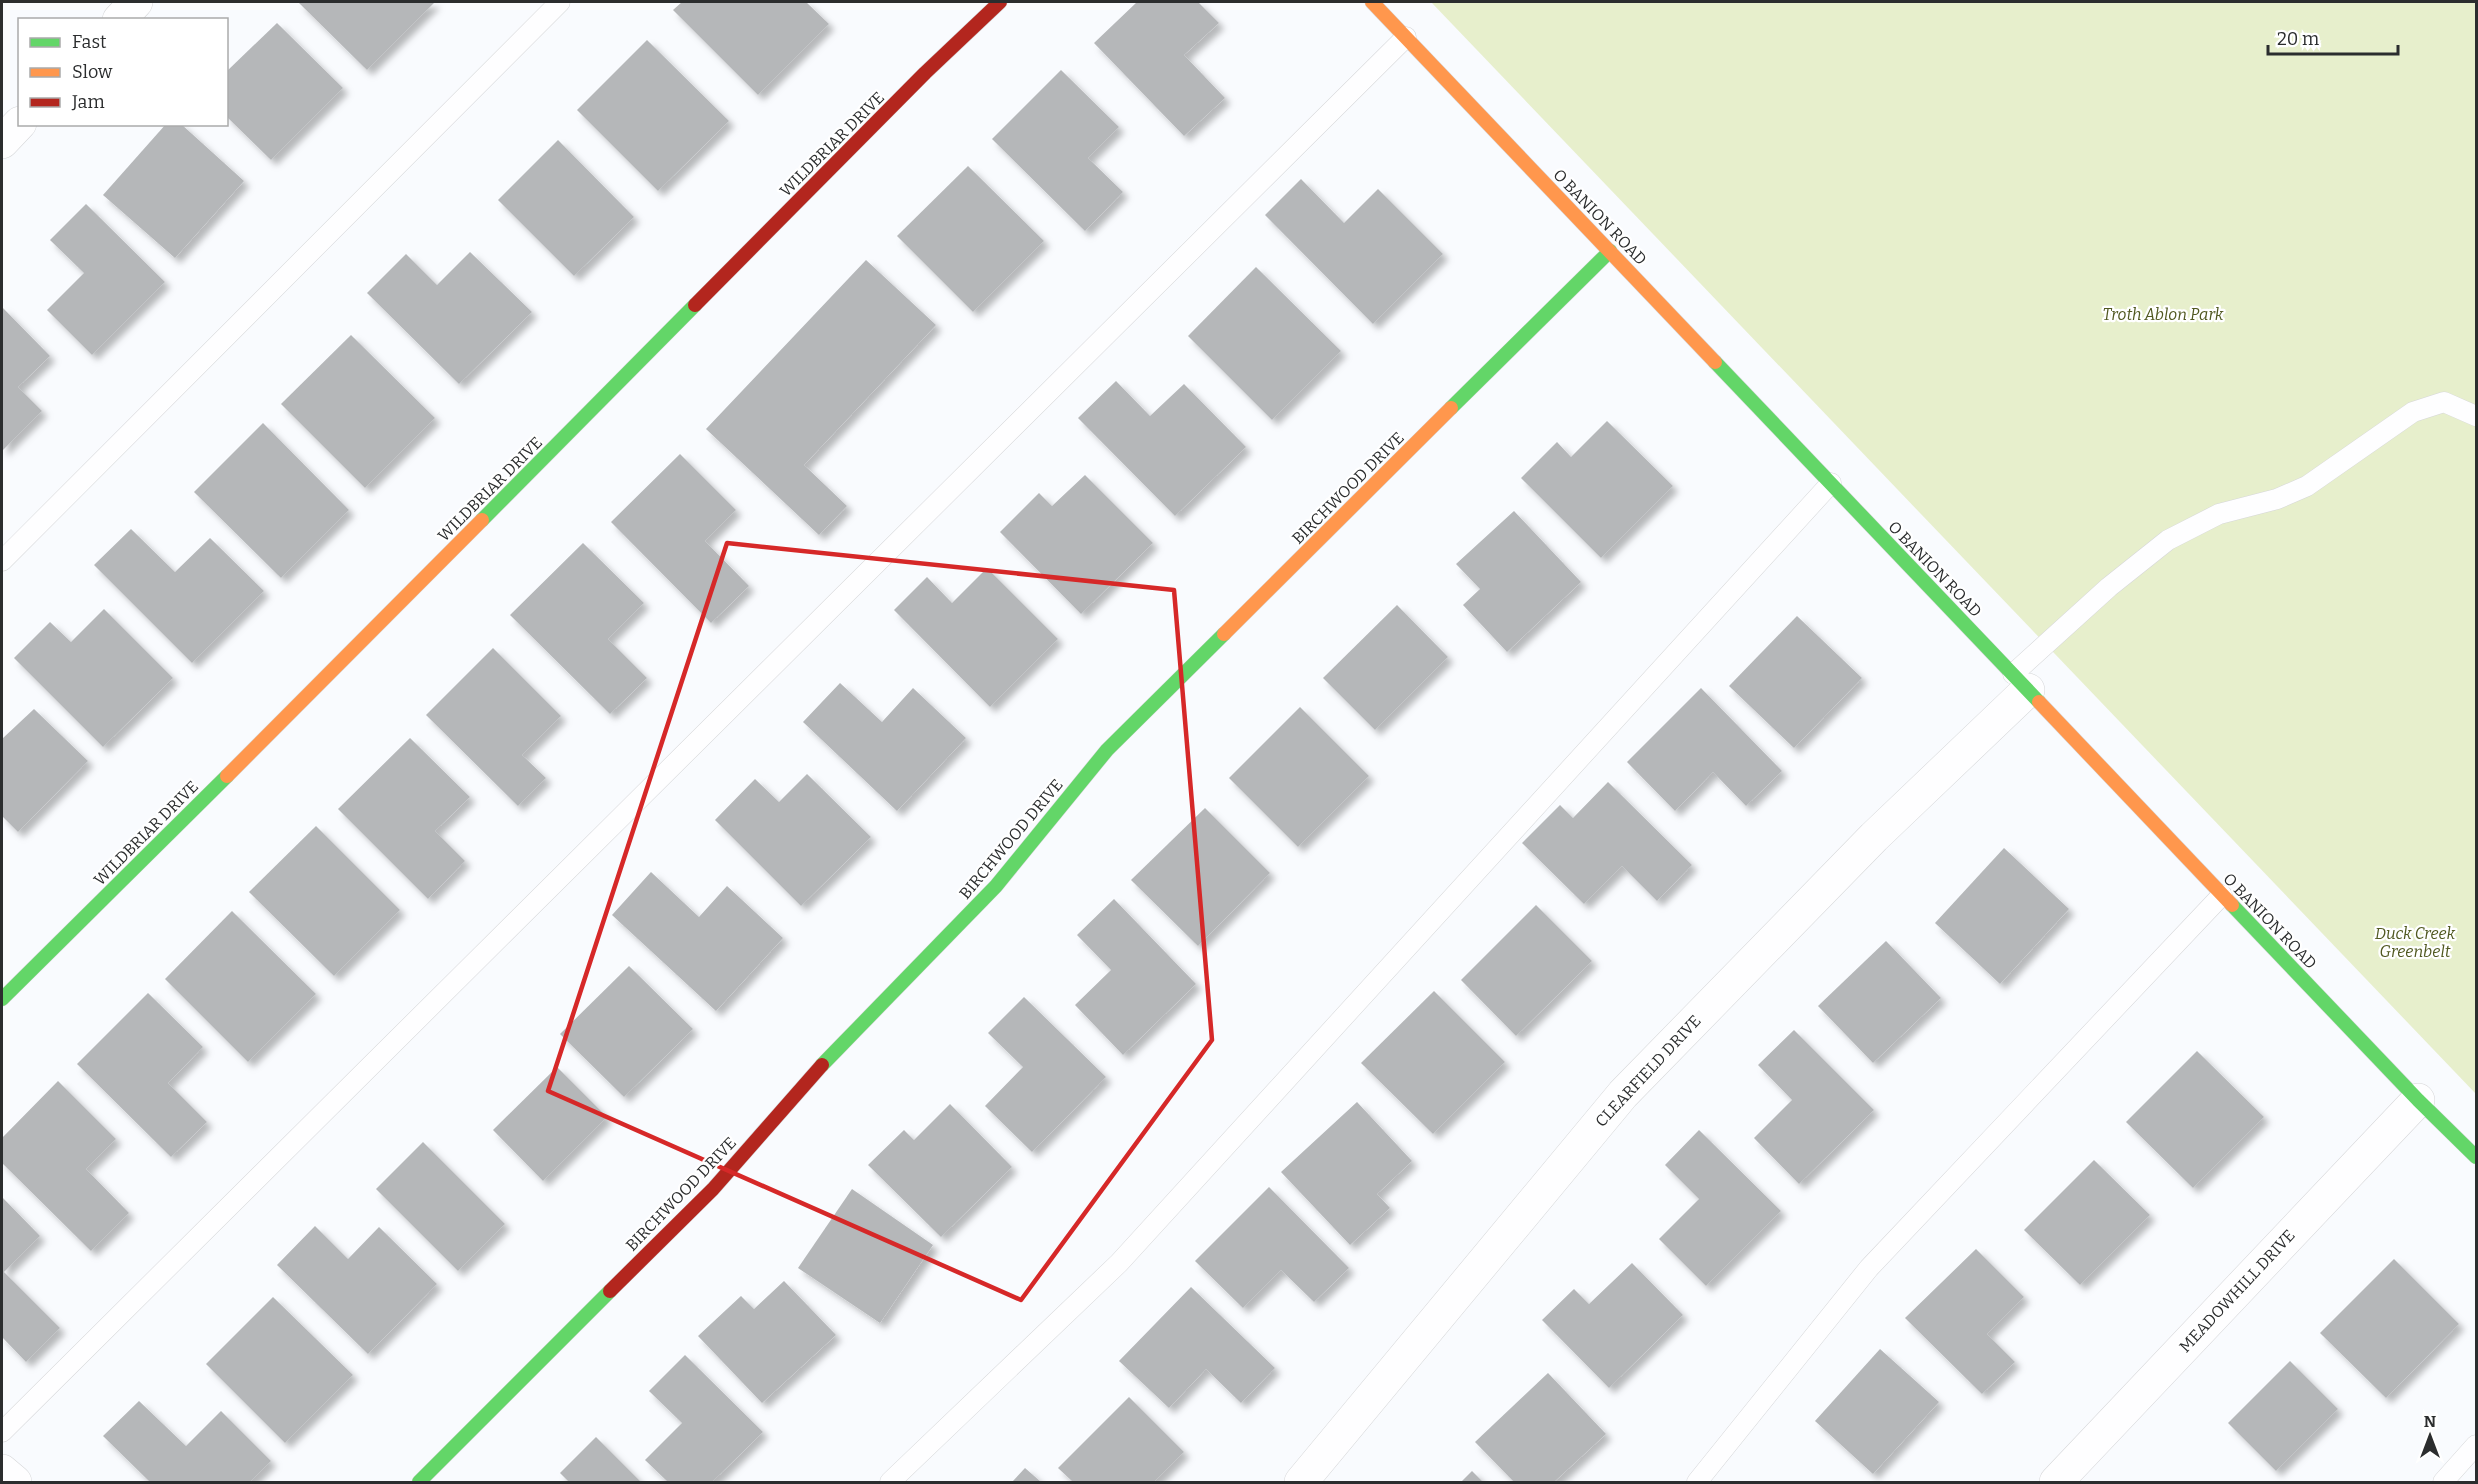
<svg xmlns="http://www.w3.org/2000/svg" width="2478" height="1484" font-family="Bitter,serif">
<defs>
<filter id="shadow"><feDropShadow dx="5.5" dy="5.5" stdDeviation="3" flood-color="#0004"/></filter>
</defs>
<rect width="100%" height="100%" fill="#f9fbfe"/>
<path fill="#e7efcc" d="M1431,2H2476V1094Z"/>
<g fill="#b5b7b9" filter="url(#shadow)">
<path d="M298,2H435L367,70Z"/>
<path d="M682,2H806L829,24L758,95L673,10Z"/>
<path d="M1137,2H1198L1219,23L1184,55L1225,98L1184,136L1094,43Z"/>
<path d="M277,23L343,88L271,160L226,116V72Z"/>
<path d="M647,40L729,121L658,191L577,110Z"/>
<path d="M1061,70L1119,127L1088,158L1123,192L1085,231L992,139Z"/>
<path d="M166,124H181L244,181L175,258L103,195Z"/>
<path d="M558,140L634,217L574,276L498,200Z"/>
<path d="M968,166L1044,241L973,312L897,236Z"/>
<path d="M1301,179L1344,223L1378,189L1443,254L1373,324L1265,215Z"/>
<path d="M86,204L165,282L92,355L47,310L84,273L50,240Z"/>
<path d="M470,252L532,312L459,384L367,293L406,254L437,285Z"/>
<path d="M866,260L936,325L804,465L847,506L819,535L706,429Z"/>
<path d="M1256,267L1341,351L1272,420L1188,336Z"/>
<path d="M2,307L50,356L18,387L42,411L2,451Z"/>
<path d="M351,335L435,418L365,488L281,404Z"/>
<path d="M1116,381L1150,416L1184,384L1246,447L1175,516L1078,418Z"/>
<path d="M1607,421L1673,486L1601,558L1521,478L1557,442L1571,457Z"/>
<path d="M263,423L349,510L281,578L194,492Z"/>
<path d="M680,454L736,510L705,541L749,586L711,623L611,522Z"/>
<path d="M1085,475L1153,543L1081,614L1000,532L1039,493L1052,506Z"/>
<path d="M1514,511L1581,582L1507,652L1463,605L1480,589L1456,564Z"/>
<path d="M131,529L175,572L210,538L264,591L192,663L94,565Z"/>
<path d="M583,543L644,603L608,639L647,678L610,714L510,615Z"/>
<path d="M987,568L1058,639L990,707L894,610L927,577L952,603Z"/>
<path d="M1397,605L1448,657L1375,730L1323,678Z"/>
<path d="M104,609L173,678L103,747L14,658L50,622L71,642Z"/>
<path d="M1797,616L1862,678L1794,748L1729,686Z"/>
<path d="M493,648L561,716L522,755L546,778L518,806L426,715Z"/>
<path d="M840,683L882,722L913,688L966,738L897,811L803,722Z"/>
<path d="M1701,688L1782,771L1746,806L1713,772L1675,811L1627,762Z"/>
<path d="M1300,707L1369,776L1298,847L1229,778Z"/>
<path d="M34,709L88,761L18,832L2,816V739Z"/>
<path d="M410,738L470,797L435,831L465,861L428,899L338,809Z"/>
<path d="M807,774L871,837L801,906L715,820L755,779L779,802Z"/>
<path d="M1608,782L1692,865L1657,901L1622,866L1584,904L1522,843L1560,805L1573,818Z"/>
<path d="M1205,808L1270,873L1198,946L1131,880Z"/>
<path d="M316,826L400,910L334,976L249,892Z"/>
<path d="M2004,848L2069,909L2000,984L1935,923Z"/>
<path d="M651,872L699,917L727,886L783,938L716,1011L612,915Z"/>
<path d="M1114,899L1196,984L1123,1055L1075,1005L1111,970L1077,935Z"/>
<path d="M1536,905L1592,961L1516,1036L1461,980Z"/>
<path d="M232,911L316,994L248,1062L165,979Z"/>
<path d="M1886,941L1941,998L1873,1063L1818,1006Z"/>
<path d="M629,966L693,1029L624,1097L560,1034Z"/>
<path d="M1434,991L1505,1062L1433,1134L1361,1063Z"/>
<path d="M148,993L203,1047L168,1083L207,1122L171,1157L77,1064Z"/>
<path d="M1024,997L1106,1077L1032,1152L985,1106L1023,1067L988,1033Z"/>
<path d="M1794,1030L1874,1110L1799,1184L1754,1138L1792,1100L1758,1065Z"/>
<path d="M2197,1051L2264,1117L2193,1188L2126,1122Z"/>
<path d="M557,1067L607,1117L543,1181L493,1130Z"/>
<path d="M58,1081L116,1139L86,1169L129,1213L91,1251L2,1163V1138Z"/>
<path d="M1357,1102L1412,1161L1377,1194L1390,1208L1350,1245L1281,1172Z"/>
<path d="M950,1104L1012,1167L941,1237L868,1165L904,1130L914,1140Z"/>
<path d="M1699,1130L1781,1211L1706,1286L1659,1239L1699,1199L1665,1165Z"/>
<path d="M423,1142L505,1224L458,1271L376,1189Z"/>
<path d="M2094,1160L2150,1215L2080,1285L2024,1230Z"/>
<path d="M1269,1187L1349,1268L1314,1302L1281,1270L1243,1308L1195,1261Z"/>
<path d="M852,1189L933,1245L880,1323L798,1268Z"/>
<path d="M2,1197L40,1236L4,1272L60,1328L26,1362L2,1337Z"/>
<path d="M315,1226L348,1259L379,1227L437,1284L368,1354L277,1265Z"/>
<path d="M1976,1249L2024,1297L1987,1334L2015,1362L1982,1394L1905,1318Z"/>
<path d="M2394,1259L2459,1324L2386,1398L2320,1333Z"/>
<path d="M1632,1263L1683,1315L1609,1388L1542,1320L1574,1289L1589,1304Z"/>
<path d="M784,1281L836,1335L762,1403L698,1336L741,1296L754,1309Z"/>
<path d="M1191,1287L1275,1368L1241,1403L1206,1369L1169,1408L1119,1361Z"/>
<path d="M273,1297L353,1375L285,1443L206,1364Z"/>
<path d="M1880,1349L1939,1402L1873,1474L1815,1421Z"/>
<path d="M685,1355L763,1432L712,1482H668L645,1460L682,1423L649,1391Z"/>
<path d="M2290,1361L2338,1409L2276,1471L2228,1423Z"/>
<path d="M1548,1373L1606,1434L1554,1482H1514L1475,1442Z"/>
<path d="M1129,1397L1184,1452L1154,1482H1073L1058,1468Z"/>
<path d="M139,1401L186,1446L221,1411L271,1461L250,1482H150L103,1436Z"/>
<path d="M596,1437L641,1482H569L560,1473Z"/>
<path d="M1025,1468L1041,1482H1012Z"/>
<path d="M1472,1471L1483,1482H1461Z"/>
</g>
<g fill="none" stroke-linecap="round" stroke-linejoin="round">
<defs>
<g id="lane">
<path d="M2,561L560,2"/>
<path d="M2013,674L2109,587L2168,540L2219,514L2277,499L2307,486L2413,412L2444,402L2476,416"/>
<path d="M2,1432L1406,37"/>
<path d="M890,1482L1119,1263L1831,483"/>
<path d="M1697,1482L1869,1268L2222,895"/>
<path d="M2443,1482L2476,1445"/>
</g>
<g id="street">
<path d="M119,20L136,2"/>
<path d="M2,142L20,123"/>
<path d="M2,1471L15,1482"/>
<path d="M1301,1482L1623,1094L1874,837L2028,690"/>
<path d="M2056,1482L2418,1100"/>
</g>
<g id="fast">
<path d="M1715,362L2039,702"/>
<path d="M1451,408L1610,251"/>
<path d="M482,520L695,305"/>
<path d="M2232,905L2418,1100L2476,1157"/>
<path d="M2,999L227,776"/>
<path d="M822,1065L996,886L1107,750L1224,634"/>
<path d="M419,1482L610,1291"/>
</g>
<g id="slow">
<path d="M1372,2L1715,362"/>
<path d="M1224,634L1451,408"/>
<path d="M2039,702L2232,905"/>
<path d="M227,776L482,520"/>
</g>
<g id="jam">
<path d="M695,305L925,73L1000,2"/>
<path d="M610,1291L713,1189L822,1065"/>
</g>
</defs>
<use href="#lane" stroke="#d6d7d9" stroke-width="21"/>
<use href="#street" stroke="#d6d7d9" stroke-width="34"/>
<use href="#fast" stroke="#d6d7d9" stroke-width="15"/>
<use href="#slow" stroke="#d6d7d9" stroke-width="15"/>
<use href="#jam" stroke="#d6d7d9" stroke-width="15"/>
<use href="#lane" stroke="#fefeff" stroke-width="20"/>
<use href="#street" stroke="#fefeff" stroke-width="33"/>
<use href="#fast" stroke="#63d668" stroke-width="14"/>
<use href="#slow" stroke="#ff974d" stroke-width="14"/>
<use href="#jam" stroke="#b3261e" stroke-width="14"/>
</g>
<path fill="none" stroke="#d62828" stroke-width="4.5" stroke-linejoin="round" d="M727,543L1174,590L1212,1040L1021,1300L548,1091Z"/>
<g text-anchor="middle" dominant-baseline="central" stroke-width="4.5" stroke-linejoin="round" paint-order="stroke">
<g font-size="16" fill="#2b2d2e" stroke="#fff">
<text transform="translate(832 144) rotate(-45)">WILDBRIAR DRIVE</text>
<text transform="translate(1600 217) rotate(46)">O BANION ROAD</text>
<text transform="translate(1348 488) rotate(-45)">BIRCHWOOD DRIVE</text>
<text transform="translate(490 489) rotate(-45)">WILDBRIAR DRIVE</text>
<text transform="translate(1935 569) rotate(46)">O BANION ROAD</text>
<text transform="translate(146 833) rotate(-45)">WILDBRIAR DRIVE</text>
<text transform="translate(1011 839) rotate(-50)">BIRCHWOOD DRIVE</text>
<text transform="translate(2270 921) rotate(46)">O BANION ROAD</text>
<text transform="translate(1648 1071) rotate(-47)">CLEARFIELD DRIVE</text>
<text transform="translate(681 1194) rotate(-46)">BIRCHWOOD DRIVE</text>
<text transform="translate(2237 1291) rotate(-47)">MEADOWHILL DRIVE</text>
</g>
<g font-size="16" font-style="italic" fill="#505820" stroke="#fff">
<text x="2163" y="314">Troth Ablon Park</text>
<text x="2415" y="933">Duck Creek<tspan x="2415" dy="18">Greenbelt</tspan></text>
</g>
</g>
<rect width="2478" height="1484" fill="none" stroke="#2b2d2e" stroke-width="6"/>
<rect x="18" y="18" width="210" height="108" fill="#ffffff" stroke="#aaabab" stroke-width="1.5"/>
<rect x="30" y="38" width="30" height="9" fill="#63d668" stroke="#aaabab" stroke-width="1.5"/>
<text x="72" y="48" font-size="18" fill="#2b2d2e">Fast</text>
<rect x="30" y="68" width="30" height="9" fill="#ff974d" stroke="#aaabab" stroke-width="1.5"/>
<text x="72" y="78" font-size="18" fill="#2b2d2e">Slow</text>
<rect x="30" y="98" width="30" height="9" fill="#b3261e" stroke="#aaabab" stroke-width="1.5"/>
<text x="72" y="108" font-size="18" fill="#2b2d2e">Jam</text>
<g transform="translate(2430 1436)" stroke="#ffffff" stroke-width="4.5" paint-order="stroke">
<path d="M0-4.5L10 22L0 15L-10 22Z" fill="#2b2d2e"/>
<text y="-9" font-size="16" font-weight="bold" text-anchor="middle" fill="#2b2d2e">N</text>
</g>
<path d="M2268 45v9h130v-9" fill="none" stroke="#2b2d2e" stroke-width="3"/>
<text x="2277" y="45" font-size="18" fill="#2b2d2e" stroke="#ffffff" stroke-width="4.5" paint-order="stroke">20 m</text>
</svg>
